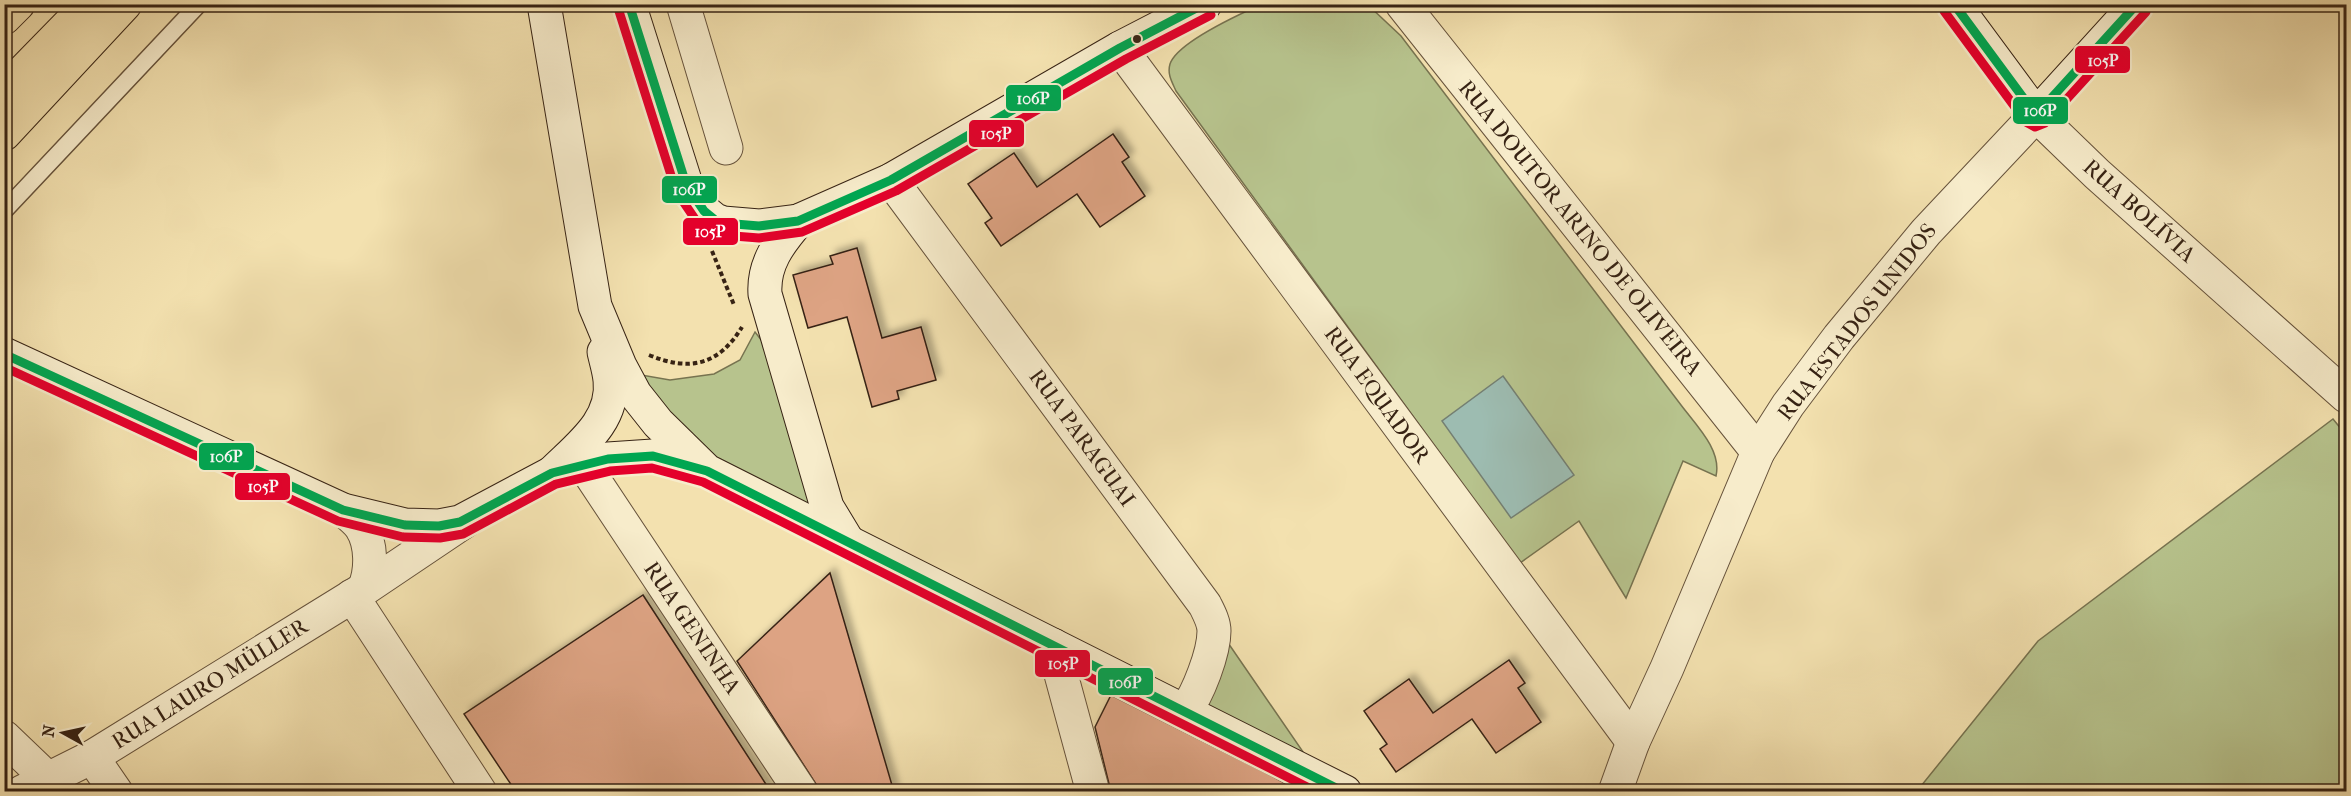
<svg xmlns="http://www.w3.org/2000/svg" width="2351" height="796" font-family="'IM FELL French Canon',serif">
<defs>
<filter id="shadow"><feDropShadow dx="5.5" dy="-5.5" stdDeviation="3" flood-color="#0004"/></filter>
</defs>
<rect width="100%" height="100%" fill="#f3e1af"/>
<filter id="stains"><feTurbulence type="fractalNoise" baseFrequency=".00333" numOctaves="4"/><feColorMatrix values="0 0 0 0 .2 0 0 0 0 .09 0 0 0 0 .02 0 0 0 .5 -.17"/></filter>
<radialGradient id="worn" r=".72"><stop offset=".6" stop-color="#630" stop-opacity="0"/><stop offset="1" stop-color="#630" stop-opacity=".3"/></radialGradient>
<g fill="#b7c38d" stroke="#777350" stroke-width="1.5">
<path d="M1260,5H1368L1401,36L1681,405C1696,425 1722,450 1716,476L1683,461L1626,598L1579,521L1520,563L1176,91C1172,82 1167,74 1170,64C1177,43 1240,14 1260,5Z"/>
<path d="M755,332L772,354L818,519L701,458L630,373L670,380L714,374L740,360Z"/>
<path d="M2333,419L2346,435V791H1917L2038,641Z"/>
<path d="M1213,621L1323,781L1189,706Z"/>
</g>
<path fill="#9dbcb1" stroke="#747f72" stroke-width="1.5" d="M1503,376L1574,475L1511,518L1442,421Z"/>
<g fill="#dda383" stroke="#372314" stroke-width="1.5" filter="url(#shadow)">
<path d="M1113,134L1129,157L1122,162L1145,196L1100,227L1077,194L1001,246L985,223L992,218L968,184L1014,153L1037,187Z"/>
<path d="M857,248L882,338L921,327L936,380L897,391L899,399L872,407L847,317L808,328L793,275L833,264L830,256Z"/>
<path d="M830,573L894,792H821L737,661Z"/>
<path d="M643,595L712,701L771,792H516L464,714Z"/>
<path d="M1509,660L1525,683L1518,688L1541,722L1496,753L1472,719L1396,772L1380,749L1387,744L1364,711L1409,679L1433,713Z"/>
<path d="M1111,695L1272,776L1301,792H1111L1095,727Z"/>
</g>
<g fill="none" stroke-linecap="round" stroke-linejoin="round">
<defs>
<path id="service" d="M4,211L199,4"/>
<g id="minor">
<path d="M683,4L726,148"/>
<path d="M1402,4L1758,452"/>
<path d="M1120,48L1633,742"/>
<path d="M891,180L1205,605C1209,613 1214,622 1214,631C1214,653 1198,694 1185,711"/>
<path d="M584,465L801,792"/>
<path d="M343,510C349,515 356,520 361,527C372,544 372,571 364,589"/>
<path d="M352,596L480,792"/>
<path d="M1053,645L1093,792"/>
<path d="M4,737L48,779"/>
<path d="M92,757L116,792"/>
<path d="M22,792L92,757L364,589L471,517"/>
<path d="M1615,792L1633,742L1667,668L1758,452L1788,405L1839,337L1926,232L2036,115L2097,174L2346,396"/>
</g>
<g id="secondary">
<path d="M544,4L595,306L620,366L635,394L658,423L707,471L1345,792"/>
<path d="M629,4L686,184L704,211L715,220L723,223L759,226L798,221L891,180L1120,48L1205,4"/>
<path d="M1954,4L2036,115L2137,4"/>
<path d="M798,221C779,243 763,264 765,294L827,507L847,540"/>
<path d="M4,354L343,510L405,525L439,526L460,522L552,473L608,459L653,456L702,470"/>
<path d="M552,473C578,447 615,421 610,380C609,370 606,361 604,352"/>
</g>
<g id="motorway">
<path d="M4,18L18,4"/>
<path d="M4,91L89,4"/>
<path d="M4,134L125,4"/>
</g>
</defs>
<use href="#service" stroke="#66523b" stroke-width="19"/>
<use href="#minor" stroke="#66523b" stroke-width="35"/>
<use href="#secondary" stroke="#372314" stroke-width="35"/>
<use href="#motorway" stroke="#372314" stroke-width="35"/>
<g stroke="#372314" stroke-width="4" stroke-dasharray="4.5 3" stroke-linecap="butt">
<path d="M712,251L734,305"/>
<path d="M649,355C690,372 719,365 742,327"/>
</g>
<use href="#service" stroke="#f7eccb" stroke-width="16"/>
<use href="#minor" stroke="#f7eccb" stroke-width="33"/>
<use href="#secondary" stroke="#f7eccb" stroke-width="33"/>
<use href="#motorway" stroke="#f3e1af" stroke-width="33"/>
<defs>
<g id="bus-1">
<path d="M629,4L686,184L704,211L715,220L723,223L759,226L798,221L891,180L1120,48L1204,4"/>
<path d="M1954,4L2036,115L2137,4"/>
<path d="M4,354L343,510L405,525L439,526L460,522L552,473L608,459L653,456L707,471L1344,792"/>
</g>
<g id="bus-2">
<path d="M618,8L676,191L695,219L710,231L721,235L759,238L802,232L896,191L1126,59L1211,15"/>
<path d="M1944,11L2026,122L2035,127L2045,123L2146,12"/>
<path d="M4,367L338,521L403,537L440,538L463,534L556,484L610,471L652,468L703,482L1317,792"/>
</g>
</defs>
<use href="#bus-1" stroke="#f7eccb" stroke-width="14"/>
<use href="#bus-2" stroke="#f7eccb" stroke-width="14"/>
<use href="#bus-1" stroke="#00a651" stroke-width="9"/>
<use href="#bus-2" stroke="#e4002b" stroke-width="9"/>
</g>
<circle fill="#372314" stroke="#f7eccb" stroke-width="2" cx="1137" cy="39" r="5"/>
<g text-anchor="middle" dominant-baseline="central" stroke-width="4.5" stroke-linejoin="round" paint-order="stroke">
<g font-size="22" fill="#372314" stroke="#f7eccb">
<text transform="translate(2139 211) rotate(42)">RUA BOLÍVIA</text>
<text transform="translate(1580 228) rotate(51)">RUA DOUTOR ARINO DE OLIVEIRA</text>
<text transform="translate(1857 322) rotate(-52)">RUA ESTADOS UNIDOS</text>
<text transform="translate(1377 395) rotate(54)">RUA EQUADOR</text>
<text transform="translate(1082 438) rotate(54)">RUA PARAGUAI</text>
<text transform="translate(692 628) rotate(56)">RUA GENINHA</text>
<text transform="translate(210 684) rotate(-32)">RUA LAURO MÜLLER</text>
</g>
</g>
<g stroke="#f7eccb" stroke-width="2">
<rect x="2074" y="45" width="57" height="29" rx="6" fill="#e4002b"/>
<rect x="1005" y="84" width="57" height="28" rx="6" fill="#00a651"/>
<rect x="2012" y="96" width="57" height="29" rx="6" fill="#00a651"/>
<rect x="968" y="119" width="57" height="29" rx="6" fill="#e4002b"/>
<rect x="661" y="175" width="57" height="29" rx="6" fill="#00a651"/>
<rect x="682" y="217" width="57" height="29" rx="6" fill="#e4002b"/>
<rect x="198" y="442" width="57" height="29" rx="6" fill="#00a651"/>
<rect x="234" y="472" width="57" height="29" rx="6" fill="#e4002b"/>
<rect x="1034" y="649" width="57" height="29" rx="6" fill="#e4002b"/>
<rect x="1097" y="667" width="57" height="29" rx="6" fill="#00a651"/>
</g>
<g font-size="16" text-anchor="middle" font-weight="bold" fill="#fff">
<text x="2103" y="66">105P</text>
<text x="1033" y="104">106P</text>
<text x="2040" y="116">106P</text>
<text x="996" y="139">105P</text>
<text x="689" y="195">106P</text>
<text x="710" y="237">105P</text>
<text x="226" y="462">106P</text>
<text x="263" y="492">105P</text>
<text x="1063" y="669">105P</text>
<text x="1125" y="688">106P</text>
</g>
<rect width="2351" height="796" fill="none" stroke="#f3e1af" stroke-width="24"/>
<rect x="6" y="6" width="2339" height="784" fill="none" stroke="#372314" stroke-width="3"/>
<rect x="12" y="12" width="2327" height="772" fill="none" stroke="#372314" stroke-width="1.5"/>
<g transform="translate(63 733) rotate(278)" stroke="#f7eccb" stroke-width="4.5" paint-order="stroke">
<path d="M0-4.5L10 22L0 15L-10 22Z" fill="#372314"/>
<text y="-9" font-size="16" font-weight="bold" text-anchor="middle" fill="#372314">N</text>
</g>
<rect width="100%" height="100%" filter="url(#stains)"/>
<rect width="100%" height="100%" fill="url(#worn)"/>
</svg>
